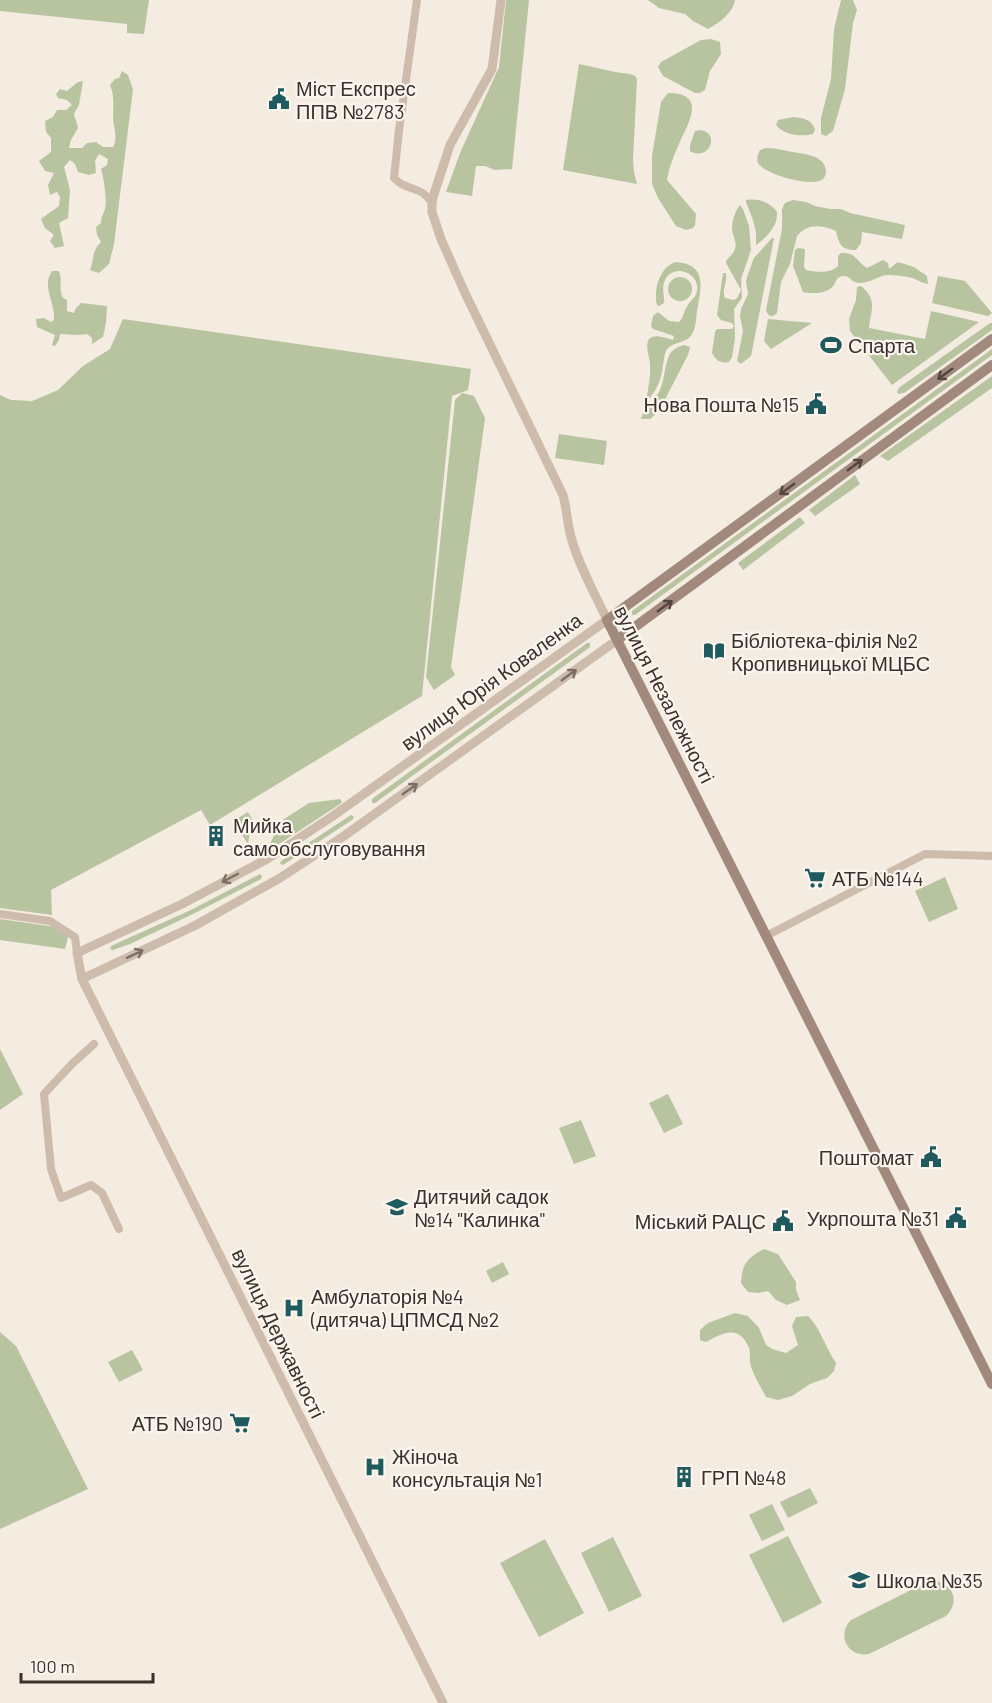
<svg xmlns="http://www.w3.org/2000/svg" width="992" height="1703" font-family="Barlow,sans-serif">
<rect width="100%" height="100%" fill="#f4ebe1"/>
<g fill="#b8c4a0">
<path d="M0,0H149L144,34L127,33V24L0,11Z"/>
<path d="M506,0H529L512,169L495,170L485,166H476L472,196L446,192L460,153L499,67Z"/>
<path d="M648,0H735C733,13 719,23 708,29L693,21L685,14L659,8Z"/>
<path d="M841,0H853L857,10L853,23L845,89L833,131L826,136L821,134V118L831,79L834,29Z"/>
<path d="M711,39L720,42L721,54L710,71L705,90L700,93H695L663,76L658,67L661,62L701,40Z"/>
<path d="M579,64L615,72L630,74L635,76L637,79L633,160L634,172L637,184L563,170Z"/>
<path d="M122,71L128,75L133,89L114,244L109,264L99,273L90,270C95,258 91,252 101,242L97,235L96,227L101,223C101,217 103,215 105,209C107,199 104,179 101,169L107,165L108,159L99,154L95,161L96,173L89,175L78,172L75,164L70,160L64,167L70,190L68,218L59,223L64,246L55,248L50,241L54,235L45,228L41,219L59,206L60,197L57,192L50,195L48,185L54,173L45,171L39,161L51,152V138L46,132L45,121L53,117L57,110H66L72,105L67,100L58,98L56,94L60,89L67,91L78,82L83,81L79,105L74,114L78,128L71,140L69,148H82L87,143L96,142L103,147H113C118,138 114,129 113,119C113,107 115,97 110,85L115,79L119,78Z"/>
<path d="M668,93C708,93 688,124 679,144C674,155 669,168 667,180L696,214L695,225L693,228L686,230L676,226L658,198L652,184V156L661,102Z"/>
<path d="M793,117C803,118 811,119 815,129L813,134C801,137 784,135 776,125L778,120Z"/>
<path d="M701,130C721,134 708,162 690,151V145L695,131Z"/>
<path d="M765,148C775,148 783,150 792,152C804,154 825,155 826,171C826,174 825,177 823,179C813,188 764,174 758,163C756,159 758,154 760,150Z"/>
<path d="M746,200C758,198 770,202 777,212C778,226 767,237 756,245V232L753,220L746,202Z"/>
<path d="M793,200L806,202L815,206L830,209H841L850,213L905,225L902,239L862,232L861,243L856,250C841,250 839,244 836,231C821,225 808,223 797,236L790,264L781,282L777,313L773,316H770L767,313L766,310L782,229V209L785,203Z"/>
<path d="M740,205L743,209L749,226L751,250L741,279L742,298L734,309L735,338L732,357L729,362C720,364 716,360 712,353L715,332L717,329H732L734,326L732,323L721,320L717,315L723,273H726C728,282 721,289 725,298L734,300L737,298L741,290L726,263V261C728,258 731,256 733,253C739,244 733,238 732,229C732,221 735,211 740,205Z"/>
<path d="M774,238L751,356L741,364L737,361L743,331L740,316L741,309L748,294L746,281L748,274L754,258L772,238Z"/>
<path d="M798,248L805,249L804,267L806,270C816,272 830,274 838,266V256L841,253C856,252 856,261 867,268L883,260L888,263L889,269L898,262L914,267L927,276L928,284C922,283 920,281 915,279C907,276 896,275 887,275C877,276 866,286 855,282C850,280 850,276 843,276C836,277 837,280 834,285C828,294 813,294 803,292L793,266L795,250Z"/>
<path d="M676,262C708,264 701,289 697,311C696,318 696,328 692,334C687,344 671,341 666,351C664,355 664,361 663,365C661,380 657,391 646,402C648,389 651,376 650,363C649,356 645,345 649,339C654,333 667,338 673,340L674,336L653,329L651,326L653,316L658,312L669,321L679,322C685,316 683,311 688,305C690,301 694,299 696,294C704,275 674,261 665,280C661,288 665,296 664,303L659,306L657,305C653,290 660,266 676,262Z"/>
<path d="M52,271H59C63,282 58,287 63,298L67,300V311L74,313L76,308L81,303L107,306L106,323L103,337L92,344V338L87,334L79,335L60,334L59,340L55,346L52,345L55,335L37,327L36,319L44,318L51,322L54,320C56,303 41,287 52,271Z"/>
<path d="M938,276L965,281L992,313L988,316L932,303Z"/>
<circle cx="680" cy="289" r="12"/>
<path d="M861,286C878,300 871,310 869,328L925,339L931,311L979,322L892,385L850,331L849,319L856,300L857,287Z"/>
<path d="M123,319L471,369L468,390L452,396L422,696L210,825L201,810L51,890L52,915L0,908V395L11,400L32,401L58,390L83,366L110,349Z"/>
<path d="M768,319L812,323L771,349L764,341Z"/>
<path d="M990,323H992V330L904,393L898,394L897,391L900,387Z"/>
<path d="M684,345L690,347L688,355L659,411L650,419H641C643,409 654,401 659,392C665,380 664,367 669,356C672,349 678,347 684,345Z"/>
<path d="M992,349V355L635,615H632V611Z"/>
<path d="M992,376V388L888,461L880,456Z"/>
<path d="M462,393L474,396L485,418L451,667L455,675L434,690L426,677L455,400Z"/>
<path d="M559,434L607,441L604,465L555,458Z"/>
<path d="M855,475L860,484L815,516L809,510Z"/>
<path d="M800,517L805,523L743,570L738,563Z"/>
<path d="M587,643H590V647L375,803H372V799Z"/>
<path d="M340,799L342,802L340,804L273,848H268L281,821L309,803Z"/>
<path d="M248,812L252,819L248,844L233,821Z"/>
<path d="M351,815L354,817L352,820L283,865L280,864L281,861Z"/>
<path d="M260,874L262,876L261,879L195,913L130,944L113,950L110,949L111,946L193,909Z"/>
<path d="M945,877L958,909L929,922L915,891Z"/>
<path d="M0,919L70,929L65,949L0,940Z"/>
<path d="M0,1049L23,1094L0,1110Z"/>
<path d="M668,1094L683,1124L664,1133L649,1103Z"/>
<path d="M581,1120L596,1156L574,1164L559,1128Z"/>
<path d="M764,1249L778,1254L796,1282V1290L800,1300L787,1305L776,1300L768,1291L758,1293L748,1292L741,1283C742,1264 747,1258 764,1249Z"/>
<path d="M503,1262L509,1274L492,1283L486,1271Z"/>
<path d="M735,1313L748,1316L759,1328L766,1345L772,1349L786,1353L798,1345L792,1326L796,1317L808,1316C821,1329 825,1347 836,1363L834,1371L827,1378L810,1384L792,1396L778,1400L766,1397C761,1387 752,1374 750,1362C749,1357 751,1353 749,1348C739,1324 723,1333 706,1342L700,1340V1330L708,1323Z"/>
<path d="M0,1332L16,1346L88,1489L0,1529Z"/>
<path d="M132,1350L143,1370L119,1382L108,1362Z"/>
<path d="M810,1488L818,1503L788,1518L780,1502Z"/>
<path d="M772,1504L785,1530L762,1541L749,1515Z"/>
<path d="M788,1536L822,1603L783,1623L749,1555Z"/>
<path d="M613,1537L642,1596L609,1612L581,1553Z"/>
<path d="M545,1539L584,1613L539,1637L500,1563Z"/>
<path d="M935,1581C954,1584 960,1602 946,1616L869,1654C848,1658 836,1635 851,1620L927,1582Z"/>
</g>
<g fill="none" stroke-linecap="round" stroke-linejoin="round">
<g stroke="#cdbbac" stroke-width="8">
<path d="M417,0L399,130L394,178C404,188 409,186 421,192C425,194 428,198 432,202"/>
<path d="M0,914L50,921L75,937L77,953"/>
<path d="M766,936L925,854L992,856"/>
<path d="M94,1044L72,1064L44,1094L51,1169L61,1198L91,1185L102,1193L119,1229"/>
</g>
<g stroke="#cdbbac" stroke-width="9">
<path d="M82,979L196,925L280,878L344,836L617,640"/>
<path d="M443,1703L82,979L77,953L182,904L269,858L333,816L607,620C595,594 578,564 571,537C567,523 567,509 563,495L465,293L441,239L432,212V202L434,194L450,145L492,69L501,0"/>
</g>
<g stroke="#a18a7d" stroke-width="10">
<path d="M992,339L607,620L992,1384"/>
<path d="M617,640L992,365"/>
</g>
</g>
<defs><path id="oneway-shaft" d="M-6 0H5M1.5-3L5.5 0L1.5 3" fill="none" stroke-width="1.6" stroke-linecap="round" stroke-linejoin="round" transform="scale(1.5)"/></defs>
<g stroke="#544640">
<use href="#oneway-shaft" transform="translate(945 374) rotate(144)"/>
<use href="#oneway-shaft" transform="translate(855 465) rotate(-36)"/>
<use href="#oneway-shaft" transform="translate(787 489) rotate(144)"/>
<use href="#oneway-shaft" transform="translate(665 606) rotate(-36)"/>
</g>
<g stroke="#7d6f65">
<use href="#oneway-shaft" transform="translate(569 675) rotate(-36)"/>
<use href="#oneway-shaft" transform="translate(410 789) rotate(-35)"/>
<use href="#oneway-shaft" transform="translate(230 878) rotate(152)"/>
<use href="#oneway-shaft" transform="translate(135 954) rotate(-25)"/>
</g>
<defs>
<symbol id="civic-bare" viewBox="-9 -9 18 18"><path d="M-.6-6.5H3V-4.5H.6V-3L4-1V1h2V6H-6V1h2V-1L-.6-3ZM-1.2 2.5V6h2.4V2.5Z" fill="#1f5a5e" stroke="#fbf5ee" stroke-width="2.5" paint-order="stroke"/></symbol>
<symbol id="stadium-bare" viewBox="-9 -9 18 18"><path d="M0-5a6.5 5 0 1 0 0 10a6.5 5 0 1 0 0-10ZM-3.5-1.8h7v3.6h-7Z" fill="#1f5a5e" stroke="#fbf5ee" stroke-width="2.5" paint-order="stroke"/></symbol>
<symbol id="library-bare" viewBox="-9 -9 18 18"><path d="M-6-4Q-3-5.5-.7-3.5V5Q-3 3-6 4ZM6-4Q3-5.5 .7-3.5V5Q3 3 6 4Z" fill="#1f5a5e" stroke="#fbf5ee" stroke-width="2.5" paint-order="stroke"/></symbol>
<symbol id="building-bare" viewBox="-9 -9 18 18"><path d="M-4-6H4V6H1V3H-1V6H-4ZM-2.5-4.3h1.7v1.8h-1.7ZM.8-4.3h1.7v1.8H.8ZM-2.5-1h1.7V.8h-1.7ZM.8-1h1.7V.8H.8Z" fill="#1f5a5e" stroke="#fbf5ee" stroke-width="2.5" paint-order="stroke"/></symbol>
<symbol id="supermarket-bare" viewBox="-9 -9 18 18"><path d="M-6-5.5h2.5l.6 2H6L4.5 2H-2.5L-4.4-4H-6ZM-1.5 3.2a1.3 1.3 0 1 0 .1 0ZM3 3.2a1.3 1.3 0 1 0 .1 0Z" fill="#1f5a5e" stroke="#fbf5ee" stroke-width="2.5" paint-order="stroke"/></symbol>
<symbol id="school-bare" viewBox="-9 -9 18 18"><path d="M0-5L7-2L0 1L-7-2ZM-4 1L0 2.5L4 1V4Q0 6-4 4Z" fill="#1f5a5e" stroke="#fbf5ee" stroke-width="2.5" paint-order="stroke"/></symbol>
<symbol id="hospital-bare" viewBox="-9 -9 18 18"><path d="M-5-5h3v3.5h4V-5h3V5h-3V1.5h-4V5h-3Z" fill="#1f5a5e" stroke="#fbf5ee" stroke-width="2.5" paint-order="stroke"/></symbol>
</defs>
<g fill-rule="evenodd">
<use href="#civic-bare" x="264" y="84" width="30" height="30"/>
<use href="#stadium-bare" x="816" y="330" width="30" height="30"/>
<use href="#civic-bare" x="801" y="389" width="30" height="30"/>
<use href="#library-bare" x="699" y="636" width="30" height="30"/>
<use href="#building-bare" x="201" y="821" width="30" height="30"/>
<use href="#supermarket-bare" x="800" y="863" width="30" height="30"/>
<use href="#civic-bare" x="916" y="1142" width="30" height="30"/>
<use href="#school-bare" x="382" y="1192" width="30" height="30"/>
<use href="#civic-bare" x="941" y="1203" width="30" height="30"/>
<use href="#civic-bare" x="768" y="1206" width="30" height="30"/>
<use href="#hospital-bare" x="279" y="1293" width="30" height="30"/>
<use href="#supermarket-bare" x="225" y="1408" width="30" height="30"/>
<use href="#hospital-bare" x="360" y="1452" width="30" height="30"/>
<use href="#building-bare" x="669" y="1462" width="30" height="30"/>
<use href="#school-bare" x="844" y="1565" width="30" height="30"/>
</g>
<g text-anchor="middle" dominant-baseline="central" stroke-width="4.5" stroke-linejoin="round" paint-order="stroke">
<g font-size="20" fill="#3b302b" stroke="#fbf5ee" text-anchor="start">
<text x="296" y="88">Міст Експрес<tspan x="296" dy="23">ППВ №2783</tspan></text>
<text x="848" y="345">Спарта</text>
<text x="799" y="404" text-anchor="end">Нова Пошта №15</text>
<text x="731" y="640">Бібліотека-філія №2<tspan x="731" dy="23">Кропивницької МЦБС</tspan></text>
<text x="233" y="825">Мийка<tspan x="233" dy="23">самообслуговування</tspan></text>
<text x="832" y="878">АТБ №144</text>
<text x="914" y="1157" text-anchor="end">Поштомат</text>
<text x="414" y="1196">Дитячий садок<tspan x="414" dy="23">№14 "Калинка"</tspan></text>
<text x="939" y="1218" text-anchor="end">Укрпошта №31</text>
<text x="766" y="1221" text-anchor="end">Міський РАЦС</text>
<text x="311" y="1296">Амбулаторія №4<tspan x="311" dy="23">(дитяча) ЦПМСД №2</tspan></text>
<text x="223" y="1423" text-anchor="end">АТБ №190</text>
<text x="392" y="1456">Жіноча<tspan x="392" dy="23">консультація №1</tspan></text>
<text x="701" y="1477">ГРП №48</text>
<text x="876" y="1580">Школа №35</text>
</g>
<g font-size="20" fill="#3b302b" stroke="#fbf5ee">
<text transform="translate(491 681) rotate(-36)">вулиця Юрія Коваленка</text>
<text transform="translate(665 694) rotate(63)">вулиця Незалежності</text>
<text transform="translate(279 1333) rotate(64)">вулиця Державності</text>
</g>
</g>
<path d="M21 1673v9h132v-9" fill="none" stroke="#3b302b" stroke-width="3"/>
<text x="30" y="1673" font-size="18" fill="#3b302b" stroke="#fbf5ee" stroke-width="4.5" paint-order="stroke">100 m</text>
</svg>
